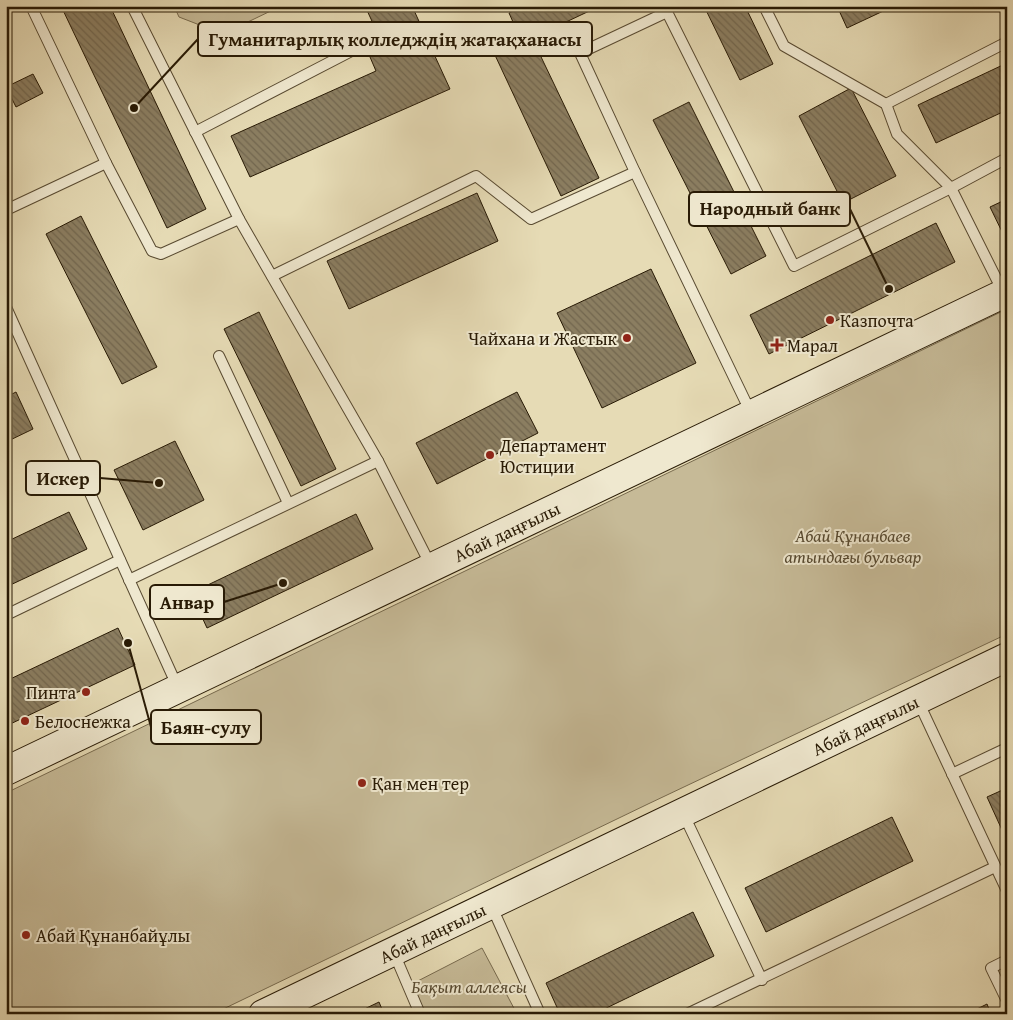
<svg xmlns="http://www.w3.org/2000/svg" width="1013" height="1020" font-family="'Gentium Book Plus',serif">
<defs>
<pattern id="building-back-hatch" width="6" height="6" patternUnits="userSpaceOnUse" patternTransform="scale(1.25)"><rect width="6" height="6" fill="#8b7e61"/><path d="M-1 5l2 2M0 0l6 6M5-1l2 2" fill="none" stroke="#72664e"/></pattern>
</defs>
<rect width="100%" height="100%" fill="#e6dbb5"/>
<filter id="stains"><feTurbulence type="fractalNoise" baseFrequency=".004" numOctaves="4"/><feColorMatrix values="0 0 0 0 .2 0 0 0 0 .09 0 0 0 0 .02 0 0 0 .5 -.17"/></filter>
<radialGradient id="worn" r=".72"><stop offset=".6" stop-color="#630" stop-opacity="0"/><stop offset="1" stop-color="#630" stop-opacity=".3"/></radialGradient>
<g fill="#c6ba97" stroke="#776a4e">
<path d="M174,6H281L223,34L179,17Z"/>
<path d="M1007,309V634L648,804L213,1014H6V793Z"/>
<path d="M482,948L517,1014H424L410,985Z"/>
</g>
<g fill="url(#building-back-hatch)" stroke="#281a05">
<path d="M61,6H110L206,209L167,228Z"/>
<path d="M365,6H412L450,89L250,177L231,136L376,71L367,50L382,43Z"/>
<path d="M516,6H600L532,38L599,178L561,196L494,53L501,50L496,41L517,31L509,13L517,9Z"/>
<path d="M704,6H745L773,64L740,80Z"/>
<path d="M837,6H894L847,28Z"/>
<path d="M1007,63V110L936,143L918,105Z"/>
<path d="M33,74L43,93L16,107L6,87Z"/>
<path d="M851,88L896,176L843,203L799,116Z"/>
<path d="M689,102L766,256L731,274L653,120Z"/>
<path d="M477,193L498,241L349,309L327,261Z"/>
<path d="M1007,199V242L990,207Z"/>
<path d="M81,216L157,367L122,384L46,234Z"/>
<path d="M936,223L955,262L769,354L750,315Z"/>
<path d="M651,269L696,363L602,408L557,313Z"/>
<path d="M259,312L336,469L301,486L224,329Z"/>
<path d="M16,392L33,429L6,442V397Z"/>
<path d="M517,392L538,433L437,484L416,443Z"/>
<path d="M175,441L204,500L143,530L114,470Z"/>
<path d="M69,512L87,549L6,587V542Z"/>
<path d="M356,514L373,549L207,628L191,593Z"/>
<path d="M118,628L135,665L6,726V681Z"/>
<path d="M1007,788V828L1002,830L987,797Z"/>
<path d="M892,817L913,861L766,932L745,888Z"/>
<path d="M693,912L714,956L594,1014H560L546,983Z"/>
<path d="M379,1002L384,1014H354Z"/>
<path d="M987,1004L991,1014H967Z"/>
</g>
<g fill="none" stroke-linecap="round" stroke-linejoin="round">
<defs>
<g id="service">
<path d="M132,6L239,219"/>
<path d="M764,6L784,46L886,104L897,134L951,188L1003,292"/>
<path d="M886,104L1007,42"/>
<path d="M195,132L363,45"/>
<path d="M106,163L152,251L161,254L239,219L378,461"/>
<path d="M6,210L106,163L31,6"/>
<path d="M272,276L476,176L531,219L635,172"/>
<path d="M6,307L178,688"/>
<path d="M219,356L288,503"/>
<path d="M751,413L635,172L580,53L667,12L794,266L951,188L1007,158"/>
<path d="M129,580L378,461L431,566"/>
<path d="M6,615L120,560"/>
<path d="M918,701L1007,891"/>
<path d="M952,774L1007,748"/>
<path d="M683,813L762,980"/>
<path d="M491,905L540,1014"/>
<path d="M394,953L420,1014"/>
<path d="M1007,960L991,968L1007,1001"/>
<path d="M687,1014L995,867"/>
</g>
<g id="secondary">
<path id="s1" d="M6,771L1007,292"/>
<path id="s2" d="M263,1014L1007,657"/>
</g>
</defs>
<use href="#service" stroke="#584a31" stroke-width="12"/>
<use href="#secondary" stroke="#281a05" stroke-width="30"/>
<use href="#service" stroke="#efe8cf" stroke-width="10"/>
<use href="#secondary" stroke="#efe8cf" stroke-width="28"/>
</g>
<g fill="#8f2418" stroke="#efe8cf" stroke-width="2">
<circle cx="830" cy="320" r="5"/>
<circle cx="627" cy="338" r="5"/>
<path d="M774.5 337.5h5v5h5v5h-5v5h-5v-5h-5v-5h5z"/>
<circle cx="490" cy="455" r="5"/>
<circle cx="86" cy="692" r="5"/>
<circle cx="25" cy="721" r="5"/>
<circle cx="362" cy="783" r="5"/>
<circle cx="26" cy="935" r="5"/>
</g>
<g text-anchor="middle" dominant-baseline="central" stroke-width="4" stroke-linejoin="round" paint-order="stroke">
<g font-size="18" fill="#281a05" stroke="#efe8cf" text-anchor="start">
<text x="840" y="320">Казпочта</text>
<text x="617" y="338" text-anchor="end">Чайхана и Жастык</text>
<text x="787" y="345">Марал</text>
<text x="500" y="445">Департамент<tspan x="500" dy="21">Юстиции</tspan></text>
<text x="76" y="692" text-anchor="end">Пинта</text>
<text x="35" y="721">Белоснежка</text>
<text x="372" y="783">Қан мен тер</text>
<text x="36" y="935">Абай Құнанбайұлы</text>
</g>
<g font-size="18" fill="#281a05" stroke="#efe8cf">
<text stroke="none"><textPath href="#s1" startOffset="555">Абай даңғылы</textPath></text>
<text stroke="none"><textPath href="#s2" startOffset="668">Абай даңғылы</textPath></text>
<text stroke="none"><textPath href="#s2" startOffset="188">Абай даңғылы</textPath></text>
</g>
<g font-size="18" font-style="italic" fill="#574a31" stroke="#efe8cf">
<text x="853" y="535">Абай Құнанбаев<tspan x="853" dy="21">атындағы бульвар</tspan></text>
<text x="469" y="986">Бақыт аллеясы</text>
</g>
</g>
<path fill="none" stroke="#281a05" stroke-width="2" d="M134 108L198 39M889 289L850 209M159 483L100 478M283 583L224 602M128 643L151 727"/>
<g fill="#281a05" stroke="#efe8cf" stroke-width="2">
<circle cx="134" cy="108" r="5"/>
<circle cx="889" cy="289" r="5"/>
<circle cx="159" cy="483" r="5"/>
<circle cx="283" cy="583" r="5"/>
<circle cx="128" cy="643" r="5"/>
</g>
<g fill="#efe8cf" stroke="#281a05" stroke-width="2">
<rect x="198" y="22" width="394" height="34" rx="5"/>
<rect x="689" y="192" width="161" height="34" rx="5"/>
<rect x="26" y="461" width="74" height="34" rx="5"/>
<rect x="150" y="585" width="74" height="34" rx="5"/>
<rect x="151" y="710" width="110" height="34" rx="5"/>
</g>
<g font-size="19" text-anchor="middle" font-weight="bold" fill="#281a05">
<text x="395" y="46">Гуманитарлық колледждің жатақханасы</text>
<text x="770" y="215">Народный банк</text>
<text x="63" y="485">Искер</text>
<text x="187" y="609">Анвар</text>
<text x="206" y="734">Баян-сулу</text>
</g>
<rect width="1013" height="1020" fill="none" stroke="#e6dbb5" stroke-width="25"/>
<rect x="8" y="8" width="998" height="1005" fill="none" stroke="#281a05" stroke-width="2.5"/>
<rect x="12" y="12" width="988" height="995" fill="none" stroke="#281a05"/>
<rect width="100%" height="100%" filter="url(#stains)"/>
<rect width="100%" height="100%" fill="url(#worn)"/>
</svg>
